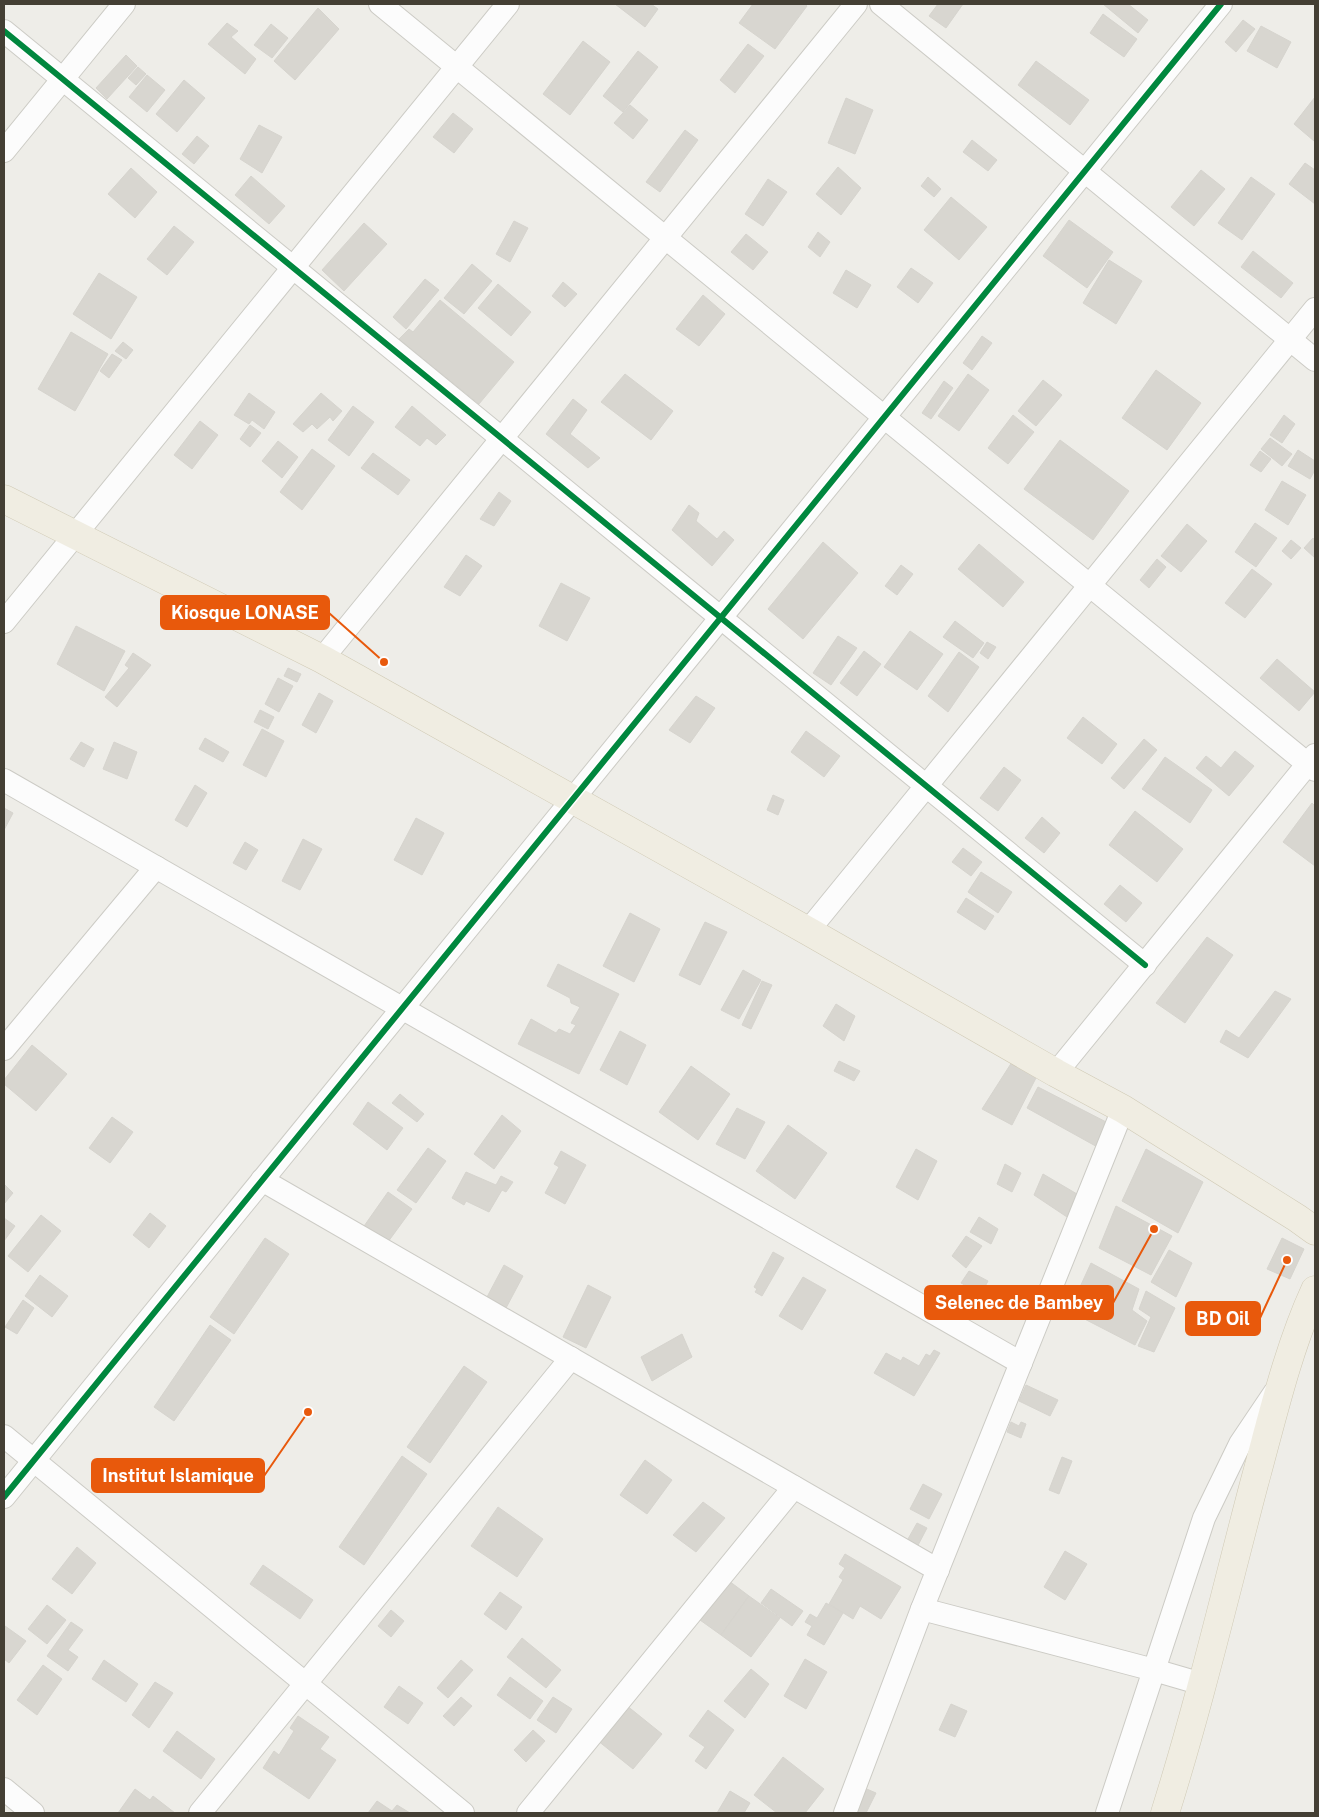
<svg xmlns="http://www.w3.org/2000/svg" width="1319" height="1817" font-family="'Public Sans',sans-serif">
<rect width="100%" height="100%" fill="#eeede8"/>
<g fill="#d8d6d0" stroke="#d6d4ce">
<path d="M615,4H651L658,9L645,27Z"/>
<path d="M753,4H805L807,6L775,49L739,23Z"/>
<path d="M938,4H963L946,28L929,16Z"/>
<path d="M1103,4H1128L1148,20L1138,33Z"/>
<path d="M318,8L339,29L295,80L274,61Z"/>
<path d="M1103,14L1137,39L1124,57L1090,33Z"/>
<path d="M1243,20L1255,29L1236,52L1225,42Z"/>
<path d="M227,23L238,31L231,37L256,59L245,74L208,44Z"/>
<path d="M271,24L288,38L272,58L254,45Z"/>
<path d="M1261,26L1291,42L1277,68L1247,51Z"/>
<path d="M583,41L610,62L570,115L543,94Z"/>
<path d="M748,44L764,56L735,93L720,80Z"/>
<path d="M638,51L658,67L623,112L603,96Z"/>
<path d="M126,55L137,66L107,99L96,88Z"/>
<path d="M1036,61L1089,100L1070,125L1018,85Z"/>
<path d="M138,67L146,74L136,85L128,78Z"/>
<path d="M147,75L165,90L147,112L129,97Z"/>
<path d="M184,80L205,98L177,132L156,114Z"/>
<path d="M1315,97V139L1314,141L1294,124Z"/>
<path d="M846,98L873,110L855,154L828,143Z"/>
<path d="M630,105L648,120L633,139L614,123Z"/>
<path d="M453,113L473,129L454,153L433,137Z"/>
<path d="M259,125L282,137L262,173L240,159Z"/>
<path d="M685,130L698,140L660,192L646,182Z"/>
<path d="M197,136L209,146L194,164L182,154Z"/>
<path d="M972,140L997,160L988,171L963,152Z"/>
<path d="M1305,163L1315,170V204L1289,184Z"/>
<path d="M838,167L861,188L841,215L816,194Z"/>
<path d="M131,168L157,192L135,218L108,194Z"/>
<path d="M1201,170L1225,189L1194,226L1171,207Z"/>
<path d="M251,176L285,206L269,224L235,195Z"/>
<path d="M928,177L941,189L934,197L921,186Z"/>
<path d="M1251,177L1275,194L1242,240L1218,223Z"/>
<path d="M768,179L787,192L763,226L745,214Z"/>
<path d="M951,197L987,227L959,260L924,230Z"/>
<path d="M1069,220L1113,252L1087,288L1043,256Z"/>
<path d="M514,221L528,228L510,262L496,254Z"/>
<path d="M364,223L387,244L344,291L322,270Z"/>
<path d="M174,226L194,242L167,275L147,259Z"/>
<path d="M818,232L830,242L820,257L808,247Z"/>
<path d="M746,234L768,252L753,270L731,252Z"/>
<path d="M1253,251L1293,283L1281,298L1241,267Z"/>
<path d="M1109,260L1142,281L1116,324L1083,303Z"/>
<path d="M472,264L492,281L464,314L444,298Z"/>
<path d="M911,268L933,283L918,303L897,287Z"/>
<path d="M846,270L871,285L857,308L833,293Z"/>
<path d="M99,273L137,297L111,339L73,314Z"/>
<path d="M425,279L439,290L406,329L393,317Z"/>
<path d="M563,282L577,294L565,307L552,296Z"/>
<path d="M498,284L531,312L511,336L478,308Z"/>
<path d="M703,295L725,314L699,346L676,329Z"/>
<path d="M440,300L514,362L479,404L399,339L409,329L413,332Z"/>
<path d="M71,332L108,354L75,411L38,389Z"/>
<path d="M982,336L992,343L972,370L963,363Z"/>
<path d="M123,342L133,350L126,359L115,351Z"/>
<path d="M112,354L122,360L109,378L100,371Z"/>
<path d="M1156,370L1201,403L1167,450L1122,418Z"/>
<path d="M625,374L673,411L651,440L601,402Z"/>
<path d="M968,374L989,390L959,431L938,416Z"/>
<path d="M1043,380L1062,395L1036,426L1018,411Z"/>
<path d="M944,381L953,388L931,419L922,413Z"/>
<path d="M249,393L275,412L264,429L252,420L249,424L234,415Z"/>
<path d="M321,393L342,411L333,421L330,417L317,429L312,424L303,432L293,424Z"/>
<path d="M573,399L587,410L570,434L600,458L588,468L546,434Z"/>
<path d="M353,406L374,422L349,456L328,440Z"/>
<path d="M412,406L446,435L436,445L427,438L420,446L395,427Z"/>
<path d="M1013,415L1034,432L1008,464L988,448Z"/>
<path d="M1284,415L1295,424L1282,443L1270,435Z"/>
<path d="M200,421L218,435L192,469L174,455Z"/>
<path d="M250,425L261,433L250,447L240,439Z"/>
<path d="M1270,438L1292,454L1282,466L1261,449Z"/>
<path d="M1060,440L1129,491L1093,540L1024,489Z"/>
<path d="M278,441L298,457L282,478L262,461Z"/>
<path d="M312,449L335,466L302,510L280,492Z"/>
<path d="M1298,450L1315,461V470L1310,479L1288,466Z"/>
<path d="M1260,451L1271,459L1261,472L1250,465Z"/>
<path d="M373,453L410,480L398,495L361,468Z"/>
<path d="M1282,481L1306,495L1288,525L1265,510Z"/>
<path d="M499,492L511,501L494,526L480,519Z"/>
<path d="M689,505L699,513L696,521L717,539L724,531L734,540L712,566L672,530Z"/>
<path d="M1255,523L1277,538L1256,567L1235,552Z"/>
<path d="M1187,524L1207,541L1181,572L1161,556Z"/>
<path d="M1313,538L1315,540V558L1304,548Z"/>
<path d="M1291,540L1301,548L1291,559L1282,551Z"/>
<path d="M823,542L858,573L803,639L768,609Z"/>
<path d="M979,544L1024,582L1003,607L958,569Z"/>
<path d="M466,555L482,566L460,596L444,587Z"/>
<path d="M1157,559L1166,567L1149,588L1140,580Z"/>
<path d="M901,565L913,574L897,595L885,586Z"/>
<path d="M1252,569L1272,584L1245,618L1225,603Z"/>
<path d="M561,583L590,598L567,641L539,626Z"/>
<path d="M955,621L984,643L973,658L943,637Z"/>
<path d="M76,626L125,651L104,691L57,664Z"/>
<path d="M910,631L943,654L917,690L884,667Z"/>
<path d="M838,636L857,648L831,685L813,673Z"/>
<path d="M987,642L996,647L988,659L980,653Z"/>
<path d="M864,651L881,664L857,696L840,683Z"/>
<path d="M959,652L979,667L948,712L928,696Z"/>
<path d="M133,653L151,665L117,707L105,697L129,668L125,665Z"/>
<path d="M1277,659L1315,692L1299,711L1260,678Z"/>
<path d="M288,668L301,674L297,682L284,676Z"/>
<path d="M278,678L293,686L279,712L265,704Z"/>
<path d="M319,693L333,701L316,733L302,725Z"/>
<path d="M696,696L715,708L690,743L669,730Z"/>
<path d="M260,710L274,717L268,729L254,722Z"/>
<path d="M1083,717L1117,744L1102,764L1067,738Z"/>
<path d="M262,729L284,741L266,777L243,765Z"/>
<path d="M806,731L840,756L824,777L791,752Z"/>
<path d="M205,738L229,752L223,762L199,749Z"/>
<path d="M1144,739L1157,750L1124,789L1111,778Z"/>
<path d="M81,742L94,749L84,767L70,759Z"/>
<path d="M114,742L137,752L127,779L103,769Z"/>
<path d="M1235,751L1254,766L1229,796L1196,768L1206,756L1221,768Z"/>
<path d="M1165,757L1212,790L1190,823L1142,789Z"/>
<path d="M1004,767L1021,780L998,811L980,798Z"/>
<path d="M195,785L207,793L187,827L175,820Z"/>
<path d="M773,795L784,800L778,815L767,810Z"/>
<path d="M1312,803L1315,806V866L1283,842Z"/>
<path d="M4,808L13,813L4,830Z"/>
<path d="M1135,811L1183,849L1157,882L1109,845Z"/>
<path d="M1042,817L1060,833L1044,853L1025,838Z"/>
<path d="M416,818L444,833L422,875L394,860Z"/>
<path d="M303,839L322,849L300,890L282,881Z"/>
<path d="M245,842L258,850L246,870L233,863Z"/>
<path d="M963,848L982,862L971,876L952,862Z"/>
<path d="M981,872L1012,892L998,913L968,892Z"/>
<path d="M1120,885L1142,903L1126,922L1104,904Z"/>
<path d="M966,898L994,916L985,930L957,912Z"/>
<path d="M630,913L660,929L634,982L603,966Z"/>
<path d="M705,922L727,932L700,985L679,975Z"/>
<path d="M1207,937L1233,955L1185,1023L1156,1003Z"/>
<path d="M558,964L619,994L579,1074L518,1044L531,1019L556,1033L559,1029L570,1034L576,1025L571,1023L580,1007L571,1003L570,998L547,986Z"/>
<path d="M743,970L761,980L739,1019L721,1010Z"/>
<path d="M762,981L772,985L751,1029L742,1025Z"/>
<path d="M1275,991L1291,999L1248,1058L1220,1042L1226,1030L1239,1038Z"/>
<path d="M836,1004L855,1016L844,1041L823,1026Z"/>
<path d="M620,1031L646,1045L627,1085L600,1070Z"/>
<path d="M32,1045L67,1074L36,1111L4,1084V1080Z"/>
<path d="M839,1061L860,1071L854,1081L834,1071Z"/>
<path d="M1012,1062L1037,1076L1012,1125L982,1109Z"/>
<path d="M691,1066L730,1094L698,1140L659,1112Z"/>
<path d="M1038,1087L1112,1125L1101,1149L1027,1108Z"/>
<path d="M400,1094L424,1114L417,1122L392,1103Z"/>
<path d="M368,1102L403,1128L387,1150L353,1124Z"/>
<path d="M737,1108L765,1122L745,1159L716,1144Z"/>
<path d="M502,1115L521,1131L494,1169L474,1154Z"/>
<path d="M112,1117L133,1132L110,1163L89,1148Z"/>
<path d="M788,1125L827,1153L795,1199L756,1171Z"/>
<path d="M428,1148L446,1161L416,1203L397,1190Z"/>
<path d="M916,1149L937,1161L918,1200L896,1187Z"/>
<path d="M1146,1149L1203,1182L1178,1233L1122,1201Z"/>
<path d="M561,1151L586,1165L565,1204L545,1193L559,1167L554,1164Z"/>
<path d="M1005,1164L1021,1173L1012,1192L997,1184Z"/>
<path d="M466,1172L496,1185L501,1176L513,1182L506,1192L502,1190L489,1212L466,1201L464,1205L452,1198Z"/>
<path d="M1043,1174L1077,1194L1067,1217L1034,1195Z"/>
<path d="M4,1184L13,1193L4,1204Z"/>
<path d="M388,1192L412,1209L385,1246L362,1229Z"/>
<path d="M1116,1206L1172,1236L1151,1275L1099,1248Z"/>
<path d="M150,1213L166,1226L149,1248L133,1235Z"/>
<path d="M41,1215L61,1231L28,1272L8,1256Z"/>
<path d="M979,1217L998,1229L991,1244L970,1232Z"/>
<path d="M4,1218L15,1226L4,1241Z"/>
<path d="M966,1236L982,1246L966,1268L952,1256Z"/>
<path d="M265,1238L289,1254L234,1334L210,1317Z"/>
<path d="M1282,1238L1304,1249L1290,1279L1267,1269Z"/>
<path d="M1169,1250L1192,1263L1176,1297L1151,1282Z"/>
<path d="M773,1252L784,1258L762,1296L755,1292L757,1289L754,1287Z"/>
<path d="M1091,1263L1139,1289L1132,1310L1147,1321L1135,1345L1069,1311Z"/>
<path d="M504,1265L523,1276L506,1308L487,1297Z"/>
<path d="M969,1271L988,1281L981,1294L961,1283Z"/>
<path d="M40,1275L68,1296L52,1317L25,1296Z"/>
<path d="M803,1277L826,1290L802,1330L779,1316Z"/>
<path d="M588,1285L611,1297L586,1348L563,1337Z"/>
<path d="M1146,1291L1175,1308L1154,1352L1138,1346L1151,1317L1139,1309Z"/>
<path d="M23,1300L34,1308L17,1334L5,1327Z"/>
<path d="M210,1325L231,1340L174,1421L154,1407Z"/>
<path d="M682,1334L692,1357L652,1381L641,1357Z"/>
<path d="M934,1350L940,1353L914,1396L874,1373L886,1353L901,1361L903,1357L919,1366L926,1354L930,1356Z"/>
<path d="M464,1366L487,1382L430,1463L407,1447Z"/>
<path d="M1026,1385L1058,1400L1050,1416L1019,1401Z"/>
<path d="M1011,1422L1019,1426L1021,1422L1026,1424L1021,1438L1007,1432Z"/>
<path d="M402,1456L427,1474L364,1565L339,1547Z"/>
<path d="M1062,1457L1072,1461L1059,1494L1049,1490Z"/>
<path d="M645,1460L672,1480L647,1514L620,1495Z"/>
<path d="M923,1484L942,1494L929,1519L910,1509Z"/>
<path d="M703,1502L725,1518L696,1552L673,1535Z"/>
<path d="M498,1507L543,1539L517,1577L471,1546Z"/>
<path d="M917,1523L927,1528L915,1551L904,1546Z"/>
<path d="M77,1547L96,1563L72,1594L52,1579Z"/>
<path d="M1065,1551L1087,1564L1065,1600L1044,1587Z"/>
<path d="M845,1554L901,1587L881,1619L860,1606L853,1619L829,1604L843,1580L839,1577L845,1568L839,1564Z"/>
<path d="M263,1565L313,1600L300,1619L250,1584Z"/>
<path d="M729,1581L749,1596L721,1635L700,1620Z"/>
<path d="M771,1589L803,1611L792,1626L761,1603Z"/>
<path d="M500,1592L522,1607L506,1630L484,1614Z"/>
<path d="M749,1596L780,1618L751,1657L721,1635Z"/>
<path d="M826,1603L843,1613L824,1645L807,1635L812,1626L805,1622L810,1614L817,1618Z"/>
<path d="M47,1605L66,1620L47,1644L28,1629Z"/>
<path d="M391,1610L404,1621L391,1637L378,1626Z"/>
<path d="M71,1622L83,1630L68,1650L78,1657L68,1671L47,1656Z"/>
<path d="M5,1626L26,1641L9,1663L4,1659Z"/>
<path d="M522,1638L561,1670L546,1688L507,1657Z"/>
<path d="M805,1659L827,1672L806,1709L784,1696Z"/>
<path d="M104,1660L138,1684L126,1702L92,1679Z"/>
<path d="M461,1660L473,1670L448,1698L437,1688Z"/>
<path d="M43,1665L62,1679L37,1715L17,1700Z"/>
<path d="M751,1669L769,1684L745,1718L724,1701Z"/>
<path d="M510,1677L543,1701L530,1719L497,1695Z"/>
<path d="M155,1682L173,1693L149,1728L132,1715Z"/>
<path d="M399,1686L423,1703L408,1724L384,1707Z"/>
<path d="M461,1697L472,1706L454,1726L443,1716Z"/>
<path d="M553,1697L572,1709L556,1733L537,1720Z"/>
<path d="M951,1704L967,1711L955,1737L939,1730Z"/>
<path d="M626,1705L662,1734L633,1769L597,1740Z"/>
<path d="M708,1710L734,1730L706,1769L695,1761L705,1747L689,1736Z"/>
<path d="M298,1716L329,1737L320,1749L336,1760L309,1799L263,1768L274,1751L279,1755L294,1731L290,1728Z"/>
<path d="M533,1730L545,1741L526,1762L514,1750Z"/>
<path d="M177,1731L215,1759L201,1779L163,1751Z"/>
<path d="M783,1757L824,1789L805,1813H777L754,1795Z"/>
<path d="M862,1787L876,1793L866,1813H857Z"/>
<path d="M135,1789L150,1800L153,1796L175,1813H118Z"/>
<path d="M730,1791L750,1803L744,1813H717Z"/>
<path d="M377,1801L392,1811L397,1805L410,1813H368Z"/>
</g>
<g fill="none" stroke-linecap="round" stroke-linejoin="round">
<defs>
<g id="minor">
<path d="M380,4L1315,770"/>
<path d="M881,4L1315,360"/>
<path d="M4,31L1145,965"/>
<path d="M4,151L124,4"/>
<path d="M4,622L508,4"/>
<path d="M322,659L856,4"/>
<path d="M4,780L1021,1363"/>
<path d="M808,931L1315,309"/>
<path d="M4,1049L156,867"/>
<path d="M1056,1073L1315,755"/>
<path d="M262,1180L938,1570"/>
<path d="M4,1436L463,1813"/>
<path d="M4,1497L1221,4"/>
<path d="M922,1609L1154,1670L1202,1684"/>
<path d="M4,1789L33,1813"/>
<path d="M200,1813L571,1358"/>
<path d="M528,1813L794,1487"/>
<path d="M845,1813L922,1609L1123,1109"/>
<path d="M1107,1813L1204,1518L1240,1444L1275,1392"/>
</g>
<g id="major">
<path d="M4,499L322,659L808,931L1056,1073L1123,1109L1297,1218L1315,1231"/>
<path d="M1165,1813C1199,1705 1225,1594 1254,1484C1272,1419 1287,1351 1315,1290"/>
</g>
</defs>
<use href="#minor" stroke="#cccbc5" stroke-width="24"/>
<use href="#major" stroke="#d0cab5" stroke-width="29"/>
<use href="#minor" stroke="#fcfcfc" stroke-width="22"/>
<use href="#major" stroke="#f0ede2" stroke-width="28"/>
<defs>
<g id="cycleway">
<path d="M4,31L1145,965"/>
<path d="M4,1497L1221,4"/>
</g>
</defs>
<use href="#cycleway" stroke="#fff" stroke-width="9"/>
<use href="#cycleway" stroke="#00873e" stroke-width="6"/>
</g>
<path fill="none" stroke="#e8590c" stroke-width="2" d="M384 662L329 613M1154 1229L1113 1303M1287 1260L1260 1318M308 1412L264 1476"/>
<g fill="#e8590c" stroke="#fff" stroke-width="2">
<circle cx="384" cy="662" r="5"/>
<circle cx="1154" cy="1229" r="5"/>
<circle cx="1287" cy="1260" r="5"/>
<circle cx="308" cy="1412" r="5"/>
</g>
<g fill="#e8590c" stroke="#e8590c" stroke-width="2">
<rect x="161" y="596" width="168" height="33" rx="5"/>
<rect x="925" y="1286" width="188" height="33" rx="5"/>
<rect x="1186" y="1302" width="74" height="33" rx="5"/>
<rect x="92" y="1459" width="172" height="33" rx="5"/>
</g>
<g font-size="18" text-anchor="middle" font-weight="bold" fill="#fff">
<text x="245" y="619">Kiosque LONASE</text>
<text x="1019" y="1309">Selenec de Bambey</text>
<text x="1223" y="1325">BD Oil</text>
<text x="178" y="1482">Institut Islamique</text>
</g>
<rect width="1319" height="1817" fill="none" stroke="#443f34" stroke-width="10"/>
</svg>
